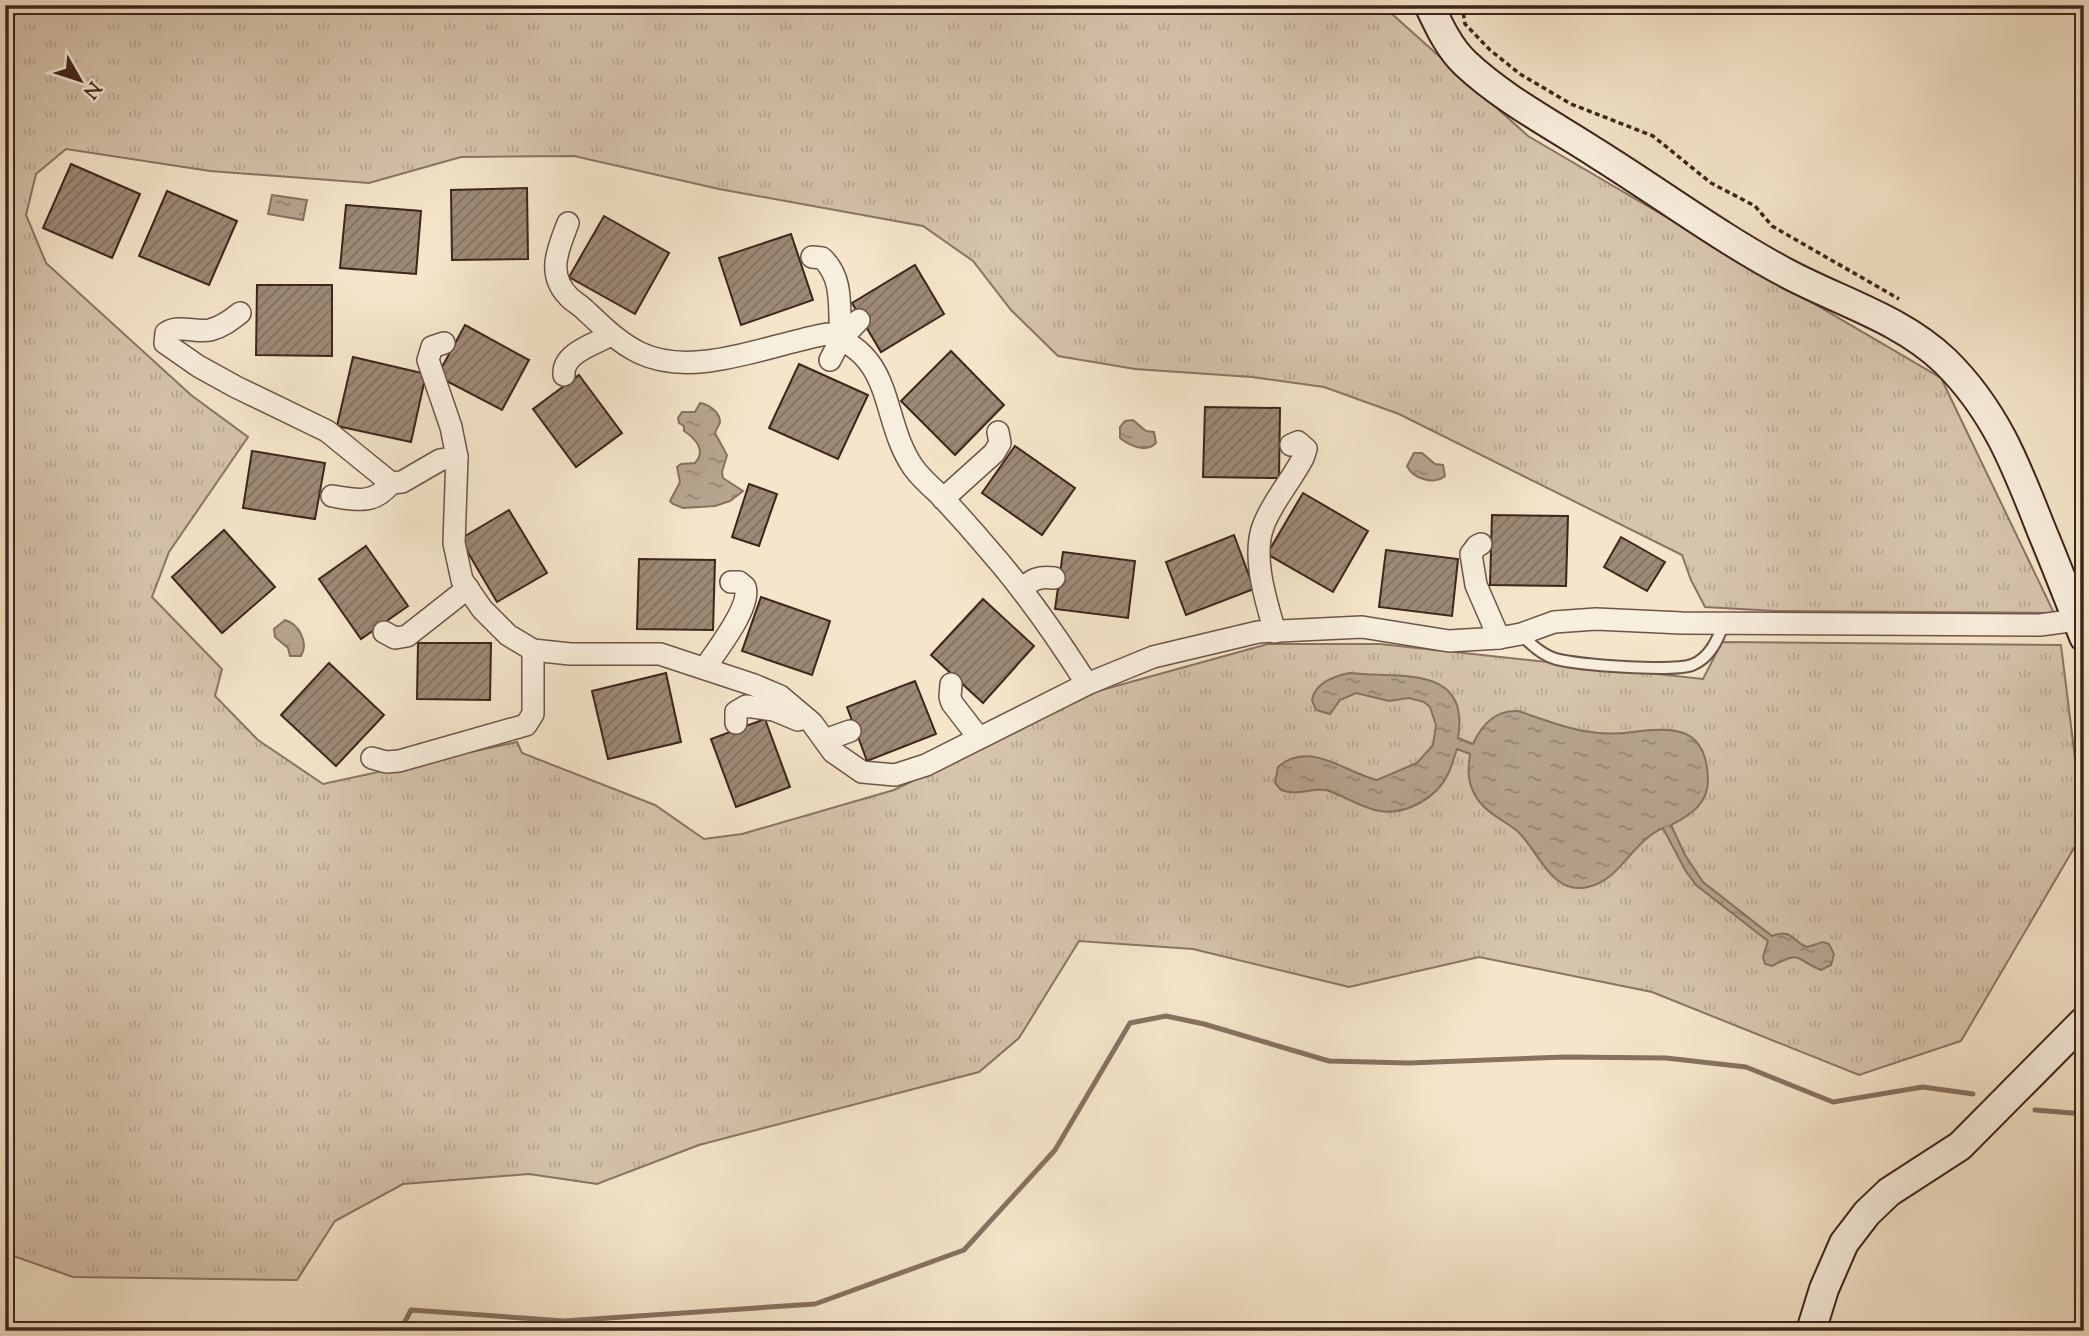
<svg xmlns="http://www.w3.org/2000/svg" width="2089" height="1336" font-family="'Sorts Mill Goudy',serif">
<defs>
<pattern id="grass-tufts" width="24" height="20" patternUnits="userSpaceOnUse" patternTransform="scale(1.75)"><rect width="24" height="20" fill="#d6c4ac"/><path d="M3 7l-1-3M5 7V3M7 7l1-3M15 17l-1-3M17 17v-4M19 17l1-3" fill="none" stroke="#b9a893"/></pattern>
<pattern id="water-ripples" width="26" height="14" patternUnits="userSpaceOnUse" patternTransform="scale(1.75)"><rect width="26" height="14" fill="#b7a48f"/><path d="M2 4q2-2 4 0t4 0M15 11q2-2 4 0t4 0" fill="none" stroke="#968574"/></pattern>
<pattern id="building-hatch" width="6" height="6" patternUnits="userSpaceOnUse" patternTransform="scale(1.75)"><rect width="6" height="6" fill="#9d8976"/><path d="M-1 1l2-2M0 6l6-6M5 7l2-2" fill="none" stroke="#817060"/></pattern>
</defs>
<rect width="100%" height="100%" fill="#f5e5ca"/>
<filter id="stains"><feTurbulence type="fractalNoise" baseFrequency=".00286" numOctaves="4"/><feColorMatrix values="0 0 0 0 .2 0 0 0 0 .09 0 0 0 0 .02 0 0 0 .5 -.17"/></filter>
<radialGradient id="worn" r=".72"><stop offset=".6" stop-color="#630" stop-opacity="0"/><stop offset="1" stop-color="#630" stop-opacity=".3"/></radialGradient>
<path fill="url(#grass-tufts)" stroke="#8a7464" stroke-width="2" d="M25,5H1382L1528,136L1941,378L2054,613L1776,611L1705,607L1691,580L1682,555L1399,414L1324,387L1252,377L1135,369L1058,356L1011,310L973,261L923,226L719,189L574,156L461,157L369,183L210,171L66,149L36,174L26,215L46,263L191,395L248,437L169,552L152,597L222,669L215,696L258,740L323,784L517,742L522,753L655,805L704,839L742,834L894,790L1098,691L1268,644H1380L1703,679L1722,642L2061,645L2084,831L1961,1041L1859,1075L1652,992L1479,957L1349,987L1193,949L1079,941L1019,1038L979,1072L699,1145L597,1184L529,1174L403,1184L335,1221L297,1280L73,1277L5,1253V25Z"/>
<g fill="url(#water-ripples)" stroke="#877161" stroke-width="2">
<path d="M272,195L307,200L303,220L268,214Z"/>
<path d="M700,403C708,404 720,412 720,422C719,426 716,429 715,433L727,455L722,472L723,478L743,491L730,501L715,506L683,508L673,504L670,501L680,482L677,467L681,464L695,463C707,451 695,438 684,431V426L679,423L678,418L682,412H695Z"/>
<path d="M1133,420L1146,431L1154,432L1156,443C1146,453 1130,446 1120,438V427L1125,421Z"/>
<path d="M1414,453H1422L1435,464L1443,465L1445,476C1434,485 1413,479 1407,466Z"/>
<path d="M285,620C299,624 309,643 301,656H290L288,648L275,637L274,629Z"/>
<path d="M1350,673C1397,679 1471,663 1458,738L1473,744C1482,724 1495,710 1518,711C1537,717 1566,729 1585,731C1599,734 1618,734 1633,732C1674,726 1706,727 1708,778C1709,803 1691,815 1671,825L1685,855L1703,882L1772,936C1793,928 1792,942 1807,947L1823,942L1829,944L1834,954L1831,965L1821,970C1794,960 1804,949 1772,966L1765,964L1763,957L1768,941L1696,885L1685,870L1663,828C1632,841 1621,880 1588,887C1550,896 1538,848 1516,830C1502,819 1484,812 1475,795C1467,781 1468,769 1470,754L1457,749C1454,757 1452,766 1448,774C1437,798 1406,815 1380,811C1362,808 1346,797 1329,791C1315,786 1298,797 1281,790L1275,783L1278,767C1309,739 1346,773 1377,780L1417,763L1433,745L1436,725L1430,707L1424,702L1409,698L1389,701L1356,693L1340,700L1330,714L1316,710L1312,700C1315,683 1334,676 1350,673Z"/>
</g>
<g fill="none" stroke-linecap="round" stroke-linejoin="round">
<g stroke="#877161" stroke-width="5">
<path d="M2035,1110L2084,1114"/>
<path d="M400,1331L411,1310L564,1321L815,1304L964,1250L1055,1150L1130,1023L1166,1016L1204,1024L1329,1061L1409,1063L1565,1057L1666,1058L1746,1067L1833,1102L1923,1087L1973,1094"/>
</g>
</g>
<g fill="url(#building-hatch)" stroke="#3e251c" stroke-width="2">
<path d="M71,164L140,194L112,258L43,228Z"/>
<path d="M527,188L528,259L452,260L451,190Z"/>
<path d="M167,191L237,221L209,285L139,256Z"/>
<path d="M346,205L421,211L416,274L340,268Z"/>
<path d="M604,216L669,253L635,314L569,277Z"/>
<path d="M791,234L813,300L741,325L719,258Z"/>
<path d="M915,265L944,314L881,352L852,303Z"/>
<path d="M257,285H332V356L256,355Z"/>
<path d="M465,325L529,360L502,410L437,376Z"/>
<path d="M951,351L1004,405L955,455L901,401Z"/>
<path d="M353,357L426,374L411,442L337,426Z"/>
<path d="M799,364L868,395L838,459L769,428Z"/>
<path d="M579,375L622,433L576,467L533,409Z"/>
<path d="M1205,407L1280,408L1279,478L1203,477Z"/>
<path d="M1015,446L1075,488L1042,535L982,493Z"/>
<path d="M252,451L325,463L315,519L243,508Z"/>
<path d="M749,484L777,494L759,546L732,537Z"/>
<path d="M1303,493L1368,531L1333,592L1267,554Z"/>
<path d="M509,510L547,573L497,602L460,539Z"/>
<path d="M1492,515L1568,516L1566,586L1490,585Z"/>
<path d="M224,530L275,587L222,633L172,577Z"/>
<path d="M1234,535L1254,589L1186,615L1166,562Z"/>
<path d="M1621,537L1665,562L1647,591L1604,567Z"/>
<path d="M366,546L408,606L361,639L319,579Z"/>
<path d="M1386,550L1458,559L1452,616L1379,607Z"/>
<path d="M1063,552L1135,561L1128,618L1055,609Z"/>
<path d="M639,559L715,560L713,630L637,629Z"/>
<path d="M761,597L830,621L812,675L742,651Z"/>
<path d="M983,599L1034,646L983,703L931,655Z"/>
<path d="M418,643H491L490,700L417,699Z"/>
<path d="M329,663L384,715L336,766L281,715Z"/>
<path d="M666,673L681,742L608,759L592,691Z"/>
<path d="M915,681L936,734L867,761L847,707Z"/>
<path d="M765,719L790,787L736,807L711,739Z"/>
</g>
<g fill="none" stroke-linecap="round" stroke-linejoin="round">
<defs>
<path id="lane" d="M1521,634C1531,645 1542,655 1556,659C1579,665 1671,672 1692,665C1710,658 1718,639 1724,623"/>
<g id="street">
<path d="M568,223C558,249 546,274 569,297C574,302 580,305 585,310C602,326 619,343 640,353C695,379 770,344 827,334C896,356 880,419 913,467C920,477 930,486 939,494C956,512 973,531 989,550C1026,592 1057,637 1087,684"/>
<path d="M812,257L822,258C845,279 838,311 841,339"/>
<path d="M240,313C231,320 222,327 210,330C196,333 178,324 166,333L165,343L198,366L236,387L327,431L391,483L402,482L440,460L457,457"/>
<path d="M444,343L432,347L428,360L451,427L457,457L454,543L462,580L482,609L508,635L533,650L570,654H660L754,685L780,696L812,723L833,752L862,772L895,775L926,765L1087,684L1153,657L1258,632L1362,627L1449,641L1499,638L1521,634L1554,622L1596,619L1682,623L2040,625L2077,620"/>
<path d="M830,360L841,339L859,320"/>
<path d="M564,375C562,353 595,344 611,335"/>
<path d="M332,496C356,500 374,505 391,483"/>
<path d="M943,499L994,453L1000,443L998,432"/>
<path d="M1481,544L1477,546L1471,554L1476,585L1499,638"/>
<path d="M1022,590C1031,579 1040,576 1054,578"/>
<path d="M384,632L395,638L407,636L468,588"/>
<path d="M1275,632C1266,601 1251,555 1264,524C1273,501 1291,481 1303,458L1306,449L1298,442L1291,445"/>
<path d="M705,668C716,651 752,606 745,587L739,582H731"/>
<path d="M951,684L950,697L952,703L979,738"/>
<path d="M736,723V712L746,706L774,710L798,720"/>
<path d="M825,740L850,731"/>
<path d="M372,758L386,762L399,761L526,725L533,714V650"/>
</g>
<g id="secondary">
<path d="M1429,5C1439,26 1449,48 1465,63C1503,99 1553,125 1596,153C1660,193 1722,239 1788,274C1841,302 1901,319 1945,361C1995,410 2016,465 2041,529C2056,565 2070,601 2084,637"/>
<path d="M1811,1331L1824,1289L1844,1243L1867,1213L1889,1192L1960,1146L2084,1021"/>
</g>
</defs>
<use href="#lane" stroke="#6c5548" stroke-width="14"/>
<use href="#street" stroke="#6c5548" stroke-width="24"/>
<use href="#secondary" stroke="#3e251c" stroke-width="32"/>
<path stroke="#3e251c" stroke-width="3.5" stroke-dasharray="5 3.5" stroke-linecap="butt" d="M1462,5L1465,24L1490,50L1520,74L1571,104L1653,136L1711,183L1755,206L1772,226L1899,299"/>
<use href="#lane" stroke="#f8eedd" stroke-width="10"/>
<use href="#street" stroke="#f8eedd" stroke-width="21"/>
<use href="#secondary" stroke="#f8eedd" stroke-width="28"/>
</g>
<rect width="2089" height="1336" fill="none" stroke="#f5e5ca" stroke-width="28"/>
<rect x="7" y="7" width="2075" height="1322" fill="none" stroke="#3e251c" stroke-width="3.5"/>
<rect x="14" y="14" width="2061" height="1308" fill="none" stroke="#3e251c" stroke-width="2"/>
<g transform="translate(80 80) rotate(129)" stroke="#f8eedd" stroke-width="5" paint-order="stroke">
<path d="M0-5L12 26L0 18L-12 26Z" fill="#3e251c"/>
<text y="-10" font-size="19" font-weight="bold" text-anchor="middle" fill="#3e251c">N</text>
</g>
<rect width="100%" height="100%" filter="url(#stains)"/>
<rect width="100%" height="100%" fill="url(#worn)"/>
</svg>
